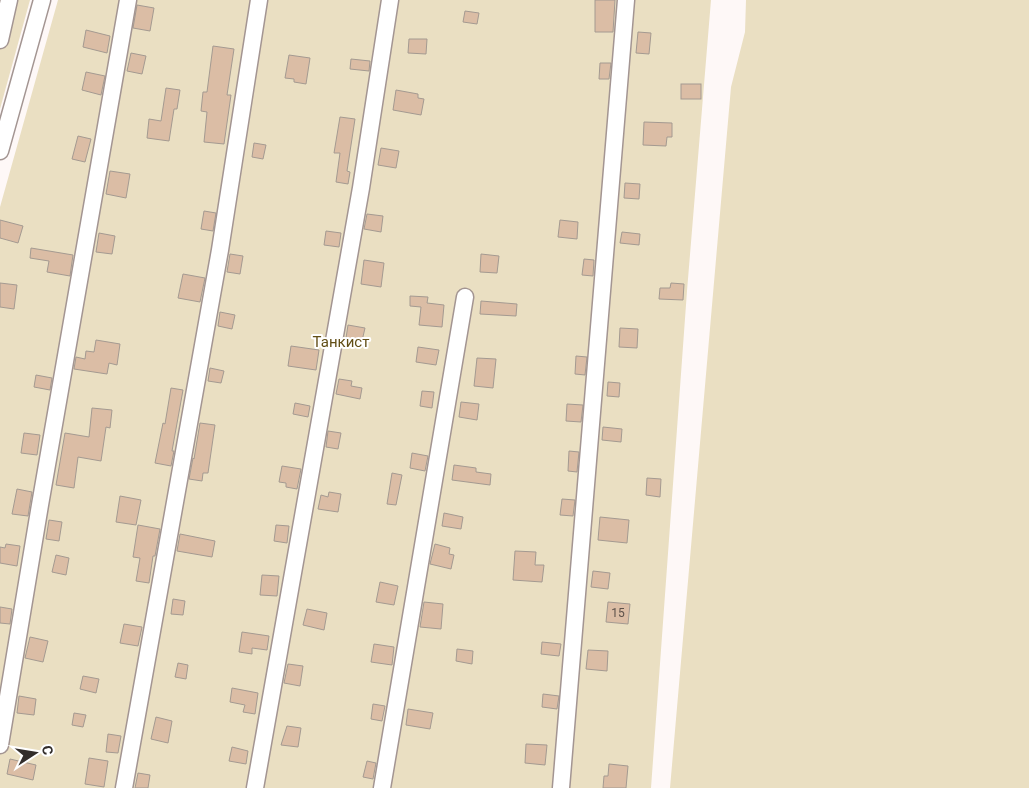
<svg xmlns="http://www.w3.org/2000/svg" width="1029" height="788" font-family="Roboto,sans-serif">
<rect width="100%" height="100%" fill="#fef8f7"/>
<g fill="#eadfc2">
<path d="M0,0H30L0,109Z"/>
<path d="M58,0H711L687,291L651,788H0V207Z"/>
<path d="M746,0H1029V788H670L731,87L745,32Z"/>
</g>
<g fill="#dbbda5" stroke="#a49a91">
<path d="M595,0H615L613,32H595Z"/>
<path d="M137,5L154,8L150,31L133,28Z"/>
<path d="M465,11L479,13L477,24L463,22Z"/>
<path d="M86,30L110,36L107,53L83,47Z"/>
<path d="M638,32L651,33L649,54L636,53Z"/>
<path d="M409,39H427L426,54L408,53Z"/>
<path d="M213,46L234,49L227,95H231L224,144L204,142L207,112L201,111L203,92H207Z"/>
<path d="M131,53L146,56L142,74L127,71Z"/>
<path d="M289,55L310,58L306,84L294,82V79L285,78Z"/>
<path d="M351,59L370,61L369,71L350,69Z"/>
<path d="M600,63H611L609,79H599Z"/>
<path d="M86,72L105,76L101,95L82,90Z"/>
<rect x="681" y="84" width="20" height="15"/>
<path d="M166,88L180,90L177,109H174L169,141L147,138L149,119L161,121Z"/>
<path d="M396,90L418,94V98L424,99L421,115L393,110Z"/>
<path d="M340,117L355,119L347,171L350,172L348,184L336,182L340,153H334Z"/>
<path d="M644,122L672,123V137H667L666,146L643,145Z"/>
<path d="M78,136L91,139L85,162L72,159Z"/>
<path d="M254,143L266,145L263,159L252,157Z"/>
<path d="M381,148L399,151L396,168L378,165Z"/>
<path d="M110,171L130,174L126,198L106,194Z"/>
<path d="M625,183L640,184L639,199L624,198Z"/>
<path d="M204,211L216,213L213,231L201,229Z"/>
<path d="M367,214L383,216L381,232L364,229Z"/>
<path d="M0,220L23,226L18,243L0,238Z"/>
<path d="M560,220L578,222L577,239L558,237Z"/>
<path d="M326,231L341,233L339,247L324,245Z"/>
<path d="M622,232L640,234L639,245L620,243Z"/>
<path d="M99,233L115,236L112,254L96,252Z"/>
<path d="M31,248L73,255L70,276L47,272L49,261L30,258Z"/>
<path d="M230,254L243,256L240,274L227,272Z"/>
<path d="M481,254L499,256L497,273L480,272Z"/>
<path d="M584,259L594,260L593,276L582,275Z"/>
<path d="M364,260L384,263L381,287L361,284Z"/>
<path d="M183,274L205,278L200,302L178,298Z"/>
<path d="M0,283L17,285L14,309L0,307Z"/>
<path d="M671,283L684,284L683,300L659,299L660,288H670Z"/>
<path d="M410,296L428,297L427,303L444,305L442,327L419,325L421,307L410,306Z"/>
<path d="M481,301L517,304L516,316L480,314Z"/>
<path d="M220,312L235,315L232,329L218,326Z"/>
<path d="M348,325L365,328L362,341L346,338Z"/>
<path d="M620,328L638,329L637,348L619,347Z"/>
<path d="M96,340L120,344L117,365L109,363L107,374L74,369L76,357L85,359L86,351L94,352Z"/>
<path d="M291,346L319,350L316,370L288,366Z"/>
<path d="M418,347L439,350L436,365L416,362Z"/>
<path d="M576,356L587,357L585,375L575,374Z"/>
<path d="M477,358L496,359L493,388L474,386Z"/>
<path d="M210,368L224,371L221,383L208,381Z"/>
<path d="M36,375L52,378L50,390L34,387Z"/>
<path d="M339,379L352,381L351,386L362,388L360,399L336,394Z"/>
<path d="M608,382L620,383L619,397L607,396Z"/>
<path d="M171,388L183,390L172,451H174L171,466L155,463L163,423L165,424Z"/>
<path d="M422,391L434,392L432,408L420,406Z"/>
<path d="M461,402L479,404L477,420L459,417Z"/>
<path d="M295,403L310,406L308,417L293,414Z"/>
<path d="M567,404L583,405L581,422L566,421Z"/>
<path d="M92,408L112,410L110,428L106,427L101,461L78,457L74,488L56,485L65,433L89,437Z"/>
<path d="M200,423L215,425L208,473H203L202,481L189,479L193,458L194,459Z"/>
<path d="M603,427L622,429L621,442L602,440Z"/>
<path d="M328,431L341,433L338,449L326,447Z"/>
<path d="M24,433L40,435L37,455L21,453Z"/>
<path d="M569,451L579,452L577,472L568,471Z"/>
<path d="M412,453L428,456L425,471L410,468Z"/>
<path d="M454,465L476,468V472L491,474L490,485L452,480Z"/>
<path d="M282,466L301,469L297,489L286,487V483L279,482Z"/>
<path d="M392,473L402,475L396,505L387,504Z"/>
<path d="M647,478L661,479L660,497L646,495Z"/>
<path d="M17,489L32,492L28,516L12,514Z"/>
<path d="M329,492L341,494L338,512L318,509L321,495L328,497Z"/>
<path d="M120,496L141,500L136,525L116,522Z"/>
<path d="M562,499L575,500L573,516L560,515Z"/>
<path d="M444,513L463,517L461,529L442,526Z"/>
<path d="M600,517L629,520L627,543L598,540Z"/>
<path d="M49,520L62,522L59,541L46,539Z"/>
<path d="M138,525L160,529L155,556H153L149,583L136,581L140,558L133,557Z"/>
<path d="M276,525L289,526L287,543L274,541Z"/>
<path d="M180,534L215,541L212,557L177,551Z"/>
<path d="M6,544L20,546L17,566L0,563V547L5,548Z"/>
<path d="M435,544L450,548L449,554L454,555L451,569L430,564Z"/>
<path d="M515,551L536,552L535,565H544L542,582L513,580Z"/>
<path d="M56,555L69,558L66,575L52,572Z"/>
<path d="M593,571L610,573L608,589L591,587Z"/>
<path d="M262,575L279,576L277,596L260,595Z"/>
<path d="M380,582L398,586L394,605L376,602Z"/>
<path d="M173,599L185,601L183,615L171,614Z"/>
<path d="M424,602L443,604L441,629L420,627Z"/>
<path d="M608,602L630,604L628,624L606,622Z"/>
<path d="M0,607L12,609L10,624L0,623Z"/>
<path d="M307,609L327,613L324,630L303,625Z"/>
<path d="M124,624L142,627L138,646L120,643Z"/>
<path d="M242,632L269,636L267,650L252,648V654L239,652Z"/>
<path d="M30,637L48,641L43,662L25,658Z"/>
<path d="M542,642L561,644L559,656L541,654Z"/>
<path d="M374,644L394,647L392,665L371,662Z"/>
<path d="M457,649L473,651L472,664L456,661Z"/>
<path d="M588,650L608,651L607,671L586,669Z"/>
<path d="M178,663L188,665L186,679L175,677Z"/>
<path d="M288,664L303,666L300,686L284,683Z"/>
<path d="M83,676L99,679L96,693L80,689Z"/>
<path d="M232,688L258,693L255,714L243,712L245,705L230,702Z"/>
<path d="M543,694L559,696L557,709L542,707Z"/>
<path d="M19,696L36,699L34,715L17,713Z"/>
<path d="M373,704L385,706L382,721L371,719Z"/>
<path d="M408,709L433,713L430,729L406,725Z"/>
<path d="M74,713L86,715L83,727L72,725Z"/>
<path d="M156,717L172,721L168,743L151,739Z"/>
<path d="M287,726L301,728L298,747L281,745Z"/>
<path d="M108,734L121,736L118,753L106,752Z"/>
<path d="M526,744L547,745L545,765L525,763Z"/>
<path d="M232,747L248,751L246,764L229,761Z"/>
<path d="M89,758L108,761L104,787L85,784Z"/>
<path d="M10,759L36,765L33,780L7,774Z"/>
<path d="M367,761L376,763L373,779L363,777Z"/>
<path d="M609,764L628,766L626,788H603L604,776H608Z"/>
<path d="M138,773L150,775L148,788H135Z"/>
</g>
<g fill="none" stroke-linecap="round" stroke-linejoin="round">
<defs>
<g id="minor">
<path d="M0,40L9,0"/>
<path d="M0,151L42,0"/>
<path d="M0,745L40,505L128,0"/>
<path d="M124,788L220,250L259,0"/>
<path d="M255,788L361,188L390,0"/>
<path d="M382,788L465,297"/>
<path d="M561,788L626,0"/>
</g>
</defs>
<use href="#minor" stroke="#a39592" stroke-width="19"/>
<use href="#minor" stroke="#fff" stroke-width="16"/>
</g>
<g text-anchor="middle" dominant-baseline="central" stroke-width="4" stroke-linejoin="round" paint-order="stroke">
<g font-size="12" fill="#5c514a">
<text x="618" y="613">15</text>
</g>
<g font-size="15" fill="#624e16" stroke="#fff">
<text x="341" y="342">Танкист</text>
</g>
</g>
<g transform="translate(35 753) rotate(78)" stroke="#ffffff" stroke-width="4" paint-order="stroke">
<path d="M0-4L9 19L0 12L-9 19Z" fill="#322d2b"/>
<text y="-8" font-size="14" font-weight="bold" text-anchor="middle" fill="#322d2b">С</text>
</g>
</svg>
